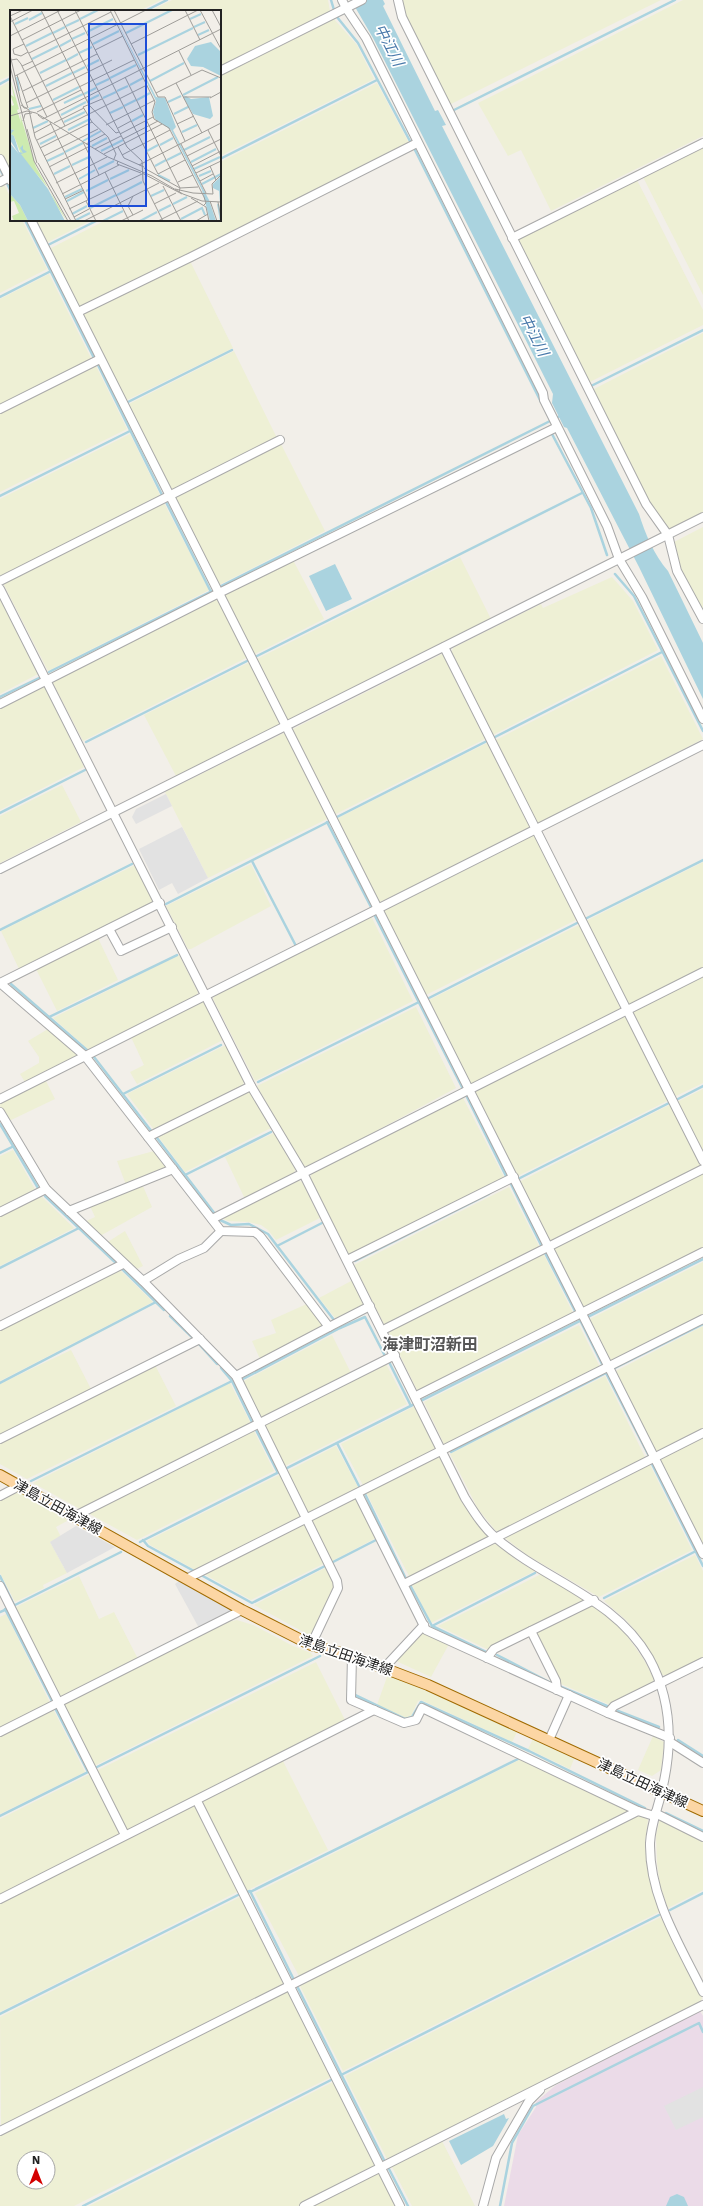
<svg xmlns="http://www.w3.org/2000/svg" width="703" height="2206" font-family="'Work Sans','Noto Sans JP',sans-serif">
<rect width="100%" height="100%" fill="#f2efe9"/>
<path fill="#ebdbe8" d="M700,2011L703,2016V2206H504L518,2135L536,2107V2102L556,2085Z"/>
<g fill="#eef0d5" fill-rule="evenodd">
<path d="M0,0H161L139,11H11V75L0,80Z"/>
<path d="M172,0H328L330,11L220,67V11H150Z"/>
<path d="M400,0H661L449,105L405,17Z"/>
<path d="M683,0H703V136L551,211L521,150L508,156L478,103Z"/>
<path d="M334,19L357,45L374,79L220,156V76Z"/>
<path d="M11,81V172L9,171L0,154V87Z"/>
<path d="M377,83L409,143L83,308L78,307L49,249L106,220H220V162Z"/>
<path d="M703,147V295L643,177Z"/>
<path d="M637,180L703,310V325L588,383L517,240Z"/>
<path d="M4,185L11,198V220H22L47,269L0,293V187Z"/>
<path d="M34,220H92L46,243Z"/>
<path d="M187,262L191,263L233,348L125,401L82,317L85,312Z"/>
<path d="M49,274L92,360L0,407V299Z"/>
<path d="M703,333V512L670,529L667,528L647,503L592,390Z"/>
<path d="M234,351L277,438L174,491L169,490L127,405Z"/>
<path d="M95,364L127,429L0,492V412Z"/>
<path d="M130,434L161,497L3,576L0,575V499Z"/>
<path d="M281,444L325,531L217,586L175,499L176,495Z"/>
<path d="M163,501L209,590L48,671L4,585L6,580Z"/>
<path d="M703,527V612L680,567L674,542Z"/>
<path d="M460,557L491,619L290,720L285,719L255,660Z"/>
<path d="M293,560L324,619L253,655L223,597L224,593Z"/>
<path d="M612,577L633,601L658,650L491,736L451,654L453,648L541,604L543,608Z"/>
<path d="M0,598L38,674L0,694Z"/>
<path d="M214,599L219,601L248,657L83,741L53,683L56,678Z"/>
<path d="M442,654L447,657L487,738L334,815L293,733V729Z"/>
<path d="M661,656L703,739L540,823L535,822L494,741Z"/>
<path d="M250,662L280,721V726L176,776L144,715Z"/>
<path d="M40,686H45L84,767L0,810V706Z"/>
<path d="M284,733L289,736L329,818L208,878L165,792Z"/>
<path d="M489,742L530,825L529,830L378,903L336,819Z"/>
<path d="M62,785L81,822L0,863V816Z"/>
<path d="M530,835H535L578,919L424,996L382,913L383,910Z"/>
<path d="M703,862V968L630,1004L627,1003L586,921Z"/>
<path d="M251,864L271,906L191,949H188L166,906Z"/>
<path d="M135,865L152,899V904L20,971L1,931Z"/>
<path d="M371,916L413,1001L255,1081L213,999L215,994Z"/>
<path d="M581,924L621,1003L620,1010L473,1085L469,1083L427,1001Z"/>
<path d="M98,938L118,980L57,1011L36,969Z"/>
<path d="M179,955L198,992L196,997L90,1051L53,1018Z"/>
<path d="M703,974V1083L674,1097L631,1014L633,1009Z"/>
<path d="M198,1002H204L223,1040L137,1084L130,1072L144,1065L131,1037Z"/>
<path d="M416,1007L456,1088L309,1167L302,1165L257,1086Z"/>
<path d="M622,1015L627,1016L669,1100L516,1177L474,1092L475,1089Z"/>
<path d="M48,1029L77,1053V1057L27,1082H25L20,1074L39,1063V1057L28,1041Z"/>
<path d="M226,1045L244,1080L243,1086L155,1131L127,1094Z"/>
<path d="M45,1079L55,1099L9,1121L0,1106V1102Z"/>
<path d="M703,1089V1154L677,1102Z"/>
<path d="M245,1091L251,1092L271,1128L185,1172L157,1135Z"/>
<path d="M462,1096L505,1179L350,1257L310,1178L312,1173Z"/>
<path d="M671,1104L701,1163L700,1167L553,1242L548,1240L519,1182Z"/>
<path d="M274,1133L295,1169L294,1175L245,1199L225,1157Z"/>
<path d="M13,1150L36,1191L0,1208V1156Z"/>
<path d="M154,1151L167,1166L165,1170L126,1185L117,1161Z"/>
<path d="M703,1173V1249L583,1310L554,1250L555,1246Z"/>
<path d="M296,1180L302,1182L320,1218L276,1240L268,1230L261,1225L248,1222L228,1221L222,1218Z"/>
<path d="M142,1184L152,1207L100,1236L84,1222L95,1217L90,1206Z"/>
<path d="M509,1187L540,1248L389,1324H384L354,1265Z"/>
<path d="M41,1196L74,1228L0,1266V1217Z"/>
<path d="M125,1231L143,1266L135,1270L106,1243Z"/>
<path d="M543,1253L574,1315L423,1391L417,1390L389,1333L392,1328Z"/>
<path d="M703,1262V1316L614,1361L608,1360L588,1320Z"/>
<path d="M119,1269L153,1302L0,1381V1329Z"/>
<path d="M353,1280L364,1302L362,1306L336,1319L319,1298Z"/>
<path d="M309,1303L324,1327L260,1359L252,1341L276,1333L271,1320Z"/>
<path d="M579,1325L600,1367L447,1444H444L424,1402Z"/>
<path d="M703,1326V1430L656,1453L617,1376L616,1371Z"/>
<path d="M332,1335L351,1373L261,1418L242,1382Z"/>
<path d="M71,1350L92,1391L0,1436V1384Z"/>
<path d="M385,1362L407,1404L285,1466L265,1427L266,1423Z"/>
<path d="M155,1365L176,1406L27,1479L0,1464V1442Z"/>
<path d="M605,1376L646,1459L502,1531H496L478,1509L450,1454Z"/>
<path d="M230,1383L251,1424L80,1509L33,1483Z"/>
<path d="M415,1406L436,1447L435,1451L364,1487L341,1444Z"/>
<path d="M253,1429L274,1471L137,1540L86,1512Z"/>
<path d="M703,1436V1544H702L660,1462V1458Z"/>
<path d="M336,1446L359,1489L312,1514L307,1512L288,1471Z"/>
<path d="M437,1456L441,1457L479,1526L488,1536L486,1539L410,1578L366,1492Z"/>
<path d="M649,1463L692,1550L599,1597L527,1555L504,1537Z"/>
<path d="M281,1474L302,1514L301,1519L197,1571L150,1545L147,1541Z"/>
<path d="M20,1491L65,1516L67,1521L56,1527L61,1537L50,1542L67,1573L43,1585L44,1588L15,1602L0,1573V1498L13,1492Z"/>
<path d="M352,1499L357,1500L376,1538L332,1561L312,1522L314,1518Z"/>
<path d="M304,1524L307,1526L325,1563L251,1600L202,1573Z"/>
<path d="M496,1544L518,1561L535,1571L431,1623L411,1583L488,1545Z"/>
<path d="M695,1555L703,1571V1657L668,1675H662L639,1635L626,1620L604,1601Z"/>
<path d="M327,1567L335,1583L311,1636L254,1605Z"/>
<path d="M541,1574L580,1596L584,1600L583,1603L489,1650L438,1626Z"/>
<path d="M79,1576L99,1619L114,1612L138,1659L63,1697L58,1696L14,1608Z"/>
<path d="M591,1604L610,1617L628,1637L644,1660L654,1679L653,1683L610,1705L559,1683L535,1632Z"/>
<path d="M6,1614L50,1703L0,1728V1617Z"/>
<path d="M237,1620L253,1625L293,1646L311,1653L313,1656L94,1766L64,1707V1702L227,1622Z"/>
<path d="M420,1633H424L449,1644L431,1677L394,1660Z"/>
<path d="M316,1662L345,1720L131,1830H126L96,1771Z"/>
<path d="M388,1674L517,1732L512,1742L421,1700L418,1701L411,1716L406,1718L377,1705Z"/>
<path d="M53,1709L85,1772L0,1814V1735Z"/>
<path d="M653,1736L664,1742L661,1770L652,1776L638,1770Z"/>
<path d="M533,1739L574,1759L570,1769L528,1749Z"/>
<path d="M523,1758L629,1808V1813L300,1978L255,1893Z"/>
<path d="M283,1761L328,1850L246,1891L202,1806L203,1801Z"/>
<path d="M90,1774L120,1832V1835L0,1896V1819Z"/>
<path d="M193,1805L197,1807L239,1891L0,2012V1902Z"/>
<path d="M644,1816L648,1820L645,1842L647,1867L659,1912L343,2071L300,1986L303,1984L632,1817Z"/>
<path d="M660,1818L703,1839V1890L668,1908L660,1886L657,1863L656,1835Z"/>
<path d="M242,1896L286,1983L284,1986L1,2126L0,2017Z"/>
<path d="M661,1917L702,1998L700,2004L388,2161L345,2076Z"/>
<path d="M286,1991L291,1993L333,2076L74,2206H0V2135ZM24,2158H48V2182H24Z"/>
<path d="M335,2081L377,2164L375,2168L299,2206H89Z"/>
<path d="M442,2141L475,2206H412L391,2165Z"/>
<path d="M377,2173H381L398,2206H311Z"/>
</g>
<g fill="#e2e2e2">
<path d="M166,794L172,806L136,824L132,817L136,809Z"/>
<path d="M182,827L208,878L178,894L172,883L159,890L139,849Z"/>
<path d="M76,1526L115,1547L67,1573L50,1542Z"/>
<path d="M179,1581L232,1611L199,1628L175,1584Z"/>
<path d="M703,2087V2117L676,2130L664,2106Z"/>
</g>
<g fill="#aad3df">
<path d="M351,0H383L385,4L383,6L435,111L438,110L446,125L442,126L639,514C645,533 654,555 668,571L703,643V699L639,567L567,428L564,427L552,403L553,394L373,38Z"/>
<path d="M335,564L352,599L326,611L309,576Z"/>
<path d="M504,2114L506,2119L509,2118L493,2146L461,2165L449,2141Z"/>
<path d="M677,2194L684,2197L688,2206H666L670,2197Z"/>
</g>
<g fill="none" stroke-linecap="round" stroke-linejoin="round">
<g stroke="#aad3df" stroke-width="2.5">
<path d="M331,0L334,10"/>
<path d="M145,11L167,0"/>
<path d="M337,17L358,43L411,143"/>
<path d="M0,84L11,78"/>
<path d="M452,111L675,0"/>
<path d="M414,148L541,402"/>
<path d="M220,159L377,80"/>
<path d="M0,169L3,175"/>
<path d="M7,183L11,192"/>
<path d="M25,220L94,358"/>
<path d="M48,245L98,220"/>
<path d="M0,297L51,271"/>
<path d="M98,365L162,495"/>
<path d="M589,387L703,330"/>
<path d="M126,403L232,350"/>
<path d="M552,434L591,508L607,555"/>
<path d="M0,496L130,431"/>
<path d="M165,500L211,592"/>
<path d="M615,574L634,596L703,731"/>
<path d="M219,587L562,415"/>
<path d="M255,657L582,493"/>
<path d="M49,672L214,590"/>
<path d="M0,697L39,678"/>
<path d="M493,738L662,652"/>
<path d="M86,742L249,660"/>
<path d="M0,813L85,770"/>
<path d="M335,818L487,741"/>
<path d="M327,822L371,907"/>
<path d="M252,861L296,946"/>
<path d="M166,904L330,821"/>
<path d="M374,914L463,1089"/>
<path d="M585,919L703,860"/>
<path d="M0,930L132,864"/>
<path d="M11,984L88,1051"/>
<path d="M427,999L579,922"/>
<path d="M49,1017L177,955"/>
<path d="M94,1057L152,1132"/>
<path d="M258,1082L419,1002"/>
<path d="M123,1094L221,1045"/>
<path d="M466,1095L507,1178"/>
<path d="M676,1100L703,1086"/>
<path d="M0,1124L38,1188"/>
<path d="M157,1138L215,1214"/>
<path d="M0,1153L12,1147"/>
<path d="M185,1175L271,1132"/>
<path d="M518,1179L669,1103"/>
<path d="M510,1182L542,1247"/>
<path d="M45,1196L117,1264"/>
<path d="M220,1220L231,1225L249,1224L268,1234L334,1320"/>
<path d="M277,1246L322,1223"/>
<path d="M545,1253L575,1311"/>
<path d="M355,1261L489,1194"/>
<path d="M0,1268L79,1228"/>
<path d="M122,1269L164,1310"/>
<path d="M170,1316L194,1339"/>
<path d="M580,1320L603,1366"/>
<path d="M340,1328L365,1317L385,1356"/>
<path d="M198,1343L217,1364"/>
<path d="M389,1362L411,1406"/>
<path d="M221,1368L232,1381L252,1422"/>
<path d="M615,1368L703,1324"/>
<path d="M243,1379L340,1328"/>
<path d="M0,1383L156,1302"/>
<path d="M255,1428L278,1473"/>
<path d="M337,1443L360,1488"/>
<path d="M451,1452L606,1373L649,1456"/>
<path d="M652,1464L703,1566"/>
<path d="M31,1481L232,1381"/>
<path d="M365,1494L406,1579"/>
<path d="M143,1540L148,1546L194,1571"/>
<path d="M140,1542L703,1259"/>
<path d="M333,1562L376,1540"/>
<path d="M201,1575L252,1603L325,1566"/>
<path d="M0,1576L14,1605"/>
<path d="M410,1585L432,1626L486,1652"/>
<path d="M604,1598L696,1551"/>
<path d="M13,1606L121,1552"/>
<path d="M5,1609L52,1701"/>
<path d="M0,1612L7,1609"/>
<path d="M432,1626L535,1573"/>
<path d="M497,1655L553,1684"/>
<path d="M559,1686L607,1706"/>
<path d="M355,1695L405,1719L412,1717L421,1702L529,1751L645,1808"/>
<path d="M55,1708L88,1772"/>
<path d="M618,1711L659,1727"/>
<path d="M678,1740L703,1756"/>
<path d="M95,1768L320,1656"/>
<path d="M666,1813L703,1831"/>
<path d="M0,1816L90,1771"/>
<path d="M247,1892L250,1891L294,1980"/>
<path d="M250,1892L520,1758"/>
<path d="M670,1910L703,1893"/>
<path d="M298,1988L384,2160"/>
<path d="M0,2014L240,1894"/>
<path d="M341,2075L659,1915"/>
<path d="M389,2169L408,2206"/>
<path d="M83,2206L333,2079"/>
<path d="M500,2206L512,2143L533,2106L699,2023L703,2032"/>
</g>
<defs>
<g id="minor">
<path d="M342,0L346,8L366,38L543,393L544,400L607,526L619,559L642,597L703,719"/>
<path d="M398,0L402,17L646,504L668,535L677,571L703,619"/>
<path d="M220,71L362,0"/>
<path d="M0,159L11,181"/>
<path d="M0,182L11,176"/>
<path d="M31,220L703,1554"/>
<path d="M512,238L703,143"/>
<path d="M78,312L191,257L417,143"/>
<path d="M0,409L100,359"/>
<path d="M0,581L280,440"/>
<path d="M0,589L251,1086L303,1173L465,1498C474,1512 483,1527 496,1538C546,1581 615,1598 649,1658C672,1700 673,1745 662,1790C658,1808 651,1824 650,1843C649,1897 680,1945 703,1992"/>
<path d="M444,647L703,1161"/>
<path d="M0,704L219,593L557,427"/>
<path d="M0,869L703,517"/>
<path d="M109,929L121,951L172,927"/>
<path d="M0,983L85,1056L221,1231L255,1232L260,1236L329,1327L370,1306"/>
<path d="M0,983L160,903"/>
<path d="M0,1099L703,745"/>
<path d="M0,1112L46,1189L143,1281L236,1376L337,1581L338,1588L311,1645"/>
<path d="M148,1137L251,1086"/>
<path d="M69,1211L173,1169"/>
<path d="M0,1212L46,1189"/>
<path d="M212,1219L703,972"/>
<path d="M347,1260L514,1177"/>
<path d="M143,1281L179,1259L204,1248L221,1231"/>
<path d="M0,1326L123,1264"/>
<path d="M383,1330L703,1169"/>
<path d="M236,1376L329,1327"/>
<path d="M416,1396L703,1252"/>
<path d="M0,1439L200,1339"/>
<path d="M358,1494L426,1630L608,1713L670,1738"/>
<path d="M0,1496L19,1486"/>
<path d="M75,1516L395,1355"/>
<path d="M186,1579L703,1319"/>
<path d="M404,1584L703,1433"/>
<path d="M0,1586L125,1835"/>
<path d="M531,1631L556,1681L557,1690"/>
<path d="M352,1656L351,1700L404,1723L416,1720L422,1708L638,1811"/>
<path d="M487,1658L494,1649L594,1600"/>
<path d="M384,1668L424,1625"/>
<path d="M608,1713L614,1706L703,1662"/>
<path d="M0,1732L242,1610"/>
<path d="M549,1740L569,1695"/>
<path d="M670,1742L703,1763"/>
<path d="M197,1801L400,2206"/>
<path d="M655,1813L703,1837"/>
<path d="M0,1899L374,1710"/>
<path d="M0,2131L638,1811L654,1816"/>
<path d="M304,2206L703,2005"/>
<path d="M483,2206L496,2158L529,2101L540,2090"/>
</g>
<path id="major" d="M0,1475L242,1610L311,1645L352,1656L428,1685L703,1811"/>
</defs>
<use href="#minor" stroke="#a9a9a9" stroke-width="10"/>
<use href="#major" stroke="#a06b00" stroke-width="12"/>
<use href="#minor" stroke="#fff" stroke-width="8"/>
<use href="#major" stroke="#fcd6a4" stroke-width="10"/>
</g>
<g text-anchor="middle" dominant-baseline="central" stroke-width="3.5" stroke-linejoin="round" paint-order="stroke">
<g font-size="14" fill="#222" stroke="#fff">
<text transform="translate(58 1507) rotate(29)">津島立田海津線</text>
<text transform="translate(346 1655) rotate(19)">津島立田海津線</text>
<text transform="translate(643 1783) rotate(25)">津島立田海津線</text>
</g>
<g font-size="15" font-style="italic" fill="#4a7aab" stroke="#fff">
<text transform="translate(389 45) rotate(63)">中江川</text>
<text transform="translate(534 335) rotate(63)">中江川</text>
</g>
<g font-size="16" font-weight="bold" fill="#555" stroke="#fff">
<text x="430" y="1344">海津町沼新田</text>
</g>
</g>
<g transform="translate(10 10)">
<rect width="211" height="211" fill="#f2efe9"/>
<path d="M0,68L9,99L7,100L11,113L10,104L26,157L57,211L46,195L39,179L12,147L4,126L1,124L0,121L4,120L0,119V89L2,96L4,95L0,84L4,87ZM0,184L10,195L18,211H4L2,206L9,203L4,191L0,192Z" fill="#cdebb0"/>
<path d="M101,0L146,87L155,88L166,117L163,120L199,190L206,211H200L192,180L161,120L145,109L143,102L146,91ZM201,32L211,42V66L193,57L181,56L177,49L185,36ZM176,86L181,89L199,87L203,106L200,109L183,104L173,87ZM0,119L4,120L1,124L4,126L9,142L13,143L10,138L13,135V139L17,142L11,144L38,179L55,211H18L10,195L0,184V133L9,144L0,130ZM211,166V206L209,181L203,178V174Z" fill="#aad3df"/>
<path fill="none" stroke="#aad3df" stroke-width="2" d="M70,9L88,0M180,9L191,4M19,10L32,3M5,14L18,8M56,16L69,10M184,17L195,12M77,22L103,9M43,23L55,17M116,23L162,0M188,25L199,20M62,29L75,23M83,34L109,21M16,36L42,23M50,36L61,30M69,43L82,37M128,45L183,18M22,49L48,36M57,50L68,44M77,56L89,50M30,63L56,50M63,63L75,57M7,67L9,81M100,68L126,55M140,71L174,53M86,75L99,69M120,75L133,68M36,76L62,63M107,81L118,76M74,84L86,78M173,85L208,67M93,88L106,82M43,90L69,77M127,90L140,83M77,91L89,85M158,92L171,86M54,93L73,84M114,96L126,90M19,99L31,96M100,103L113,97M164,104L180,96M51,105L76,92M122,111L133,105M54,112L75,102M23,118L38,111M58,120L80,109M172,122L187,115M73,131L91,121M30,134L46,126M150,135L163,128M82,136L97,128M174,140L200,127M91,141L113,130M137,141L148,135M55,142L73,133M157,150L171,143M37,151L54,143M181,152L206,139M62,155L79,147M145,156L156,150M88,159L104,151M184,159L210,147M44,164L60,156M148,165L160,171M189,166L201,161M69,169L85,160M100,169L119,160M192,174L211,164M76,181L98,170M107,185L132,172M141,186L154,180M55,187L72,179M57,191L74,182M163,194L177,187M208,194L211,211M80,198L106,185M149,201L161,195M62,204L77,196M171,209L192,198L195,205M66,210L80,203M93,211L113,201M130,211L147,202"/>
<path fill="none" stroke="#9f9d99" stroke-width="1" d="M31,0L79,95L106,123L109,122M47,0L117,137L132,151L133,171L153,211M65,0L148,164M100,0L145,92L142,102L144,109L159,118L194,187L196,193L193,196M104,0L148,87H155L175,131M175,0L190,30M190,0L211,39M202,0L211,17M0,6L55,116M0,6L13,0M0,12L23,0M0,26L51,0M12,30L71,0M14,34L3,39L4,44L11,46L18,42M121,34L188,0M85,40L113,26M169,41L181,65M19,43L101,2M0,45L11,92L14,98H17M1,50L7,49L11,54L37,107M0,56L24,151L58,211M12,56L23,51M7,65L18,98M5,66L136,0M115,67L170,178L169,182M166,73L192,123M69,77L124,50M13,81L87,44M146,83L192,60L211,68M173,87H201M200,88L211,82M92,89L73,97L82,112L98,127L106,144L104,149M16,93L102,50M11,95L19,100L25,127L66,211M27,102L71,80M28,105L33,109L211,19M0,106L17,101L26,103L98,147L142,166L173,184L192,191L211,192M13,111L15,104L22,103M40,112L78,190M44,113L74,98M167,114L184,106M96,115L145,90M108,118L121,111M17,119L27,153M198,120L211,146M24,123L41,114M110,124L143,107M113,129L148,111M27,130L137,75M73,132L89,165M76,134L95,124M171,134L196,183M108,137L114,148L134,157M30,138L82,112M85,139L111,126M94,144L152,114M112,145L160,120M34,146L88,119M177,146L211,129M108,151L107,154L131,163M28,153L61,211M129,155L211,113M182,156L211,141M200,156L206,170M39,157L80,136M134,158L170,178L188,177M95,162L119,211M132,163L172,184M186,163L211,151M148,164L175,150M190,171L203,164M168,172L183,165M46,173L97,147M153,176L171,211M165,179L183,183L203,184L202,174L211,165M52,184L109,155M181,188L196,197L199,211M55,189L74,180M76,191L86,211M200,191L207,211M208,192L211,208M144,194L166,183M59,199L132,164M123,205L118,196L123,186M64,207L79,199M74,211L149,173M111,211L133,200M148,211L188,191M186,211L198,204"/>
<path fill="#1d4ed8" fill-opacity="0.15" stroke="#1d4ed8" stroke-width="2" d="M79,14H136V196H79Z"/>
<rect width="211" height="211" fill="none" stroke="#222" stroke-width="2"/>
</g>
<g transform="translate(36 2170)"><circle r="19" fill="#ffffff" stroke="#a7a7a7"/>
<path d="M0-3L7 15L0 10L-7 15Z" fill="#d40000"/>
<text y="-6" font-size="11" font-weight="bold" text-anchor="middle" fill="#222222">N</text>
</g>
</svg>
